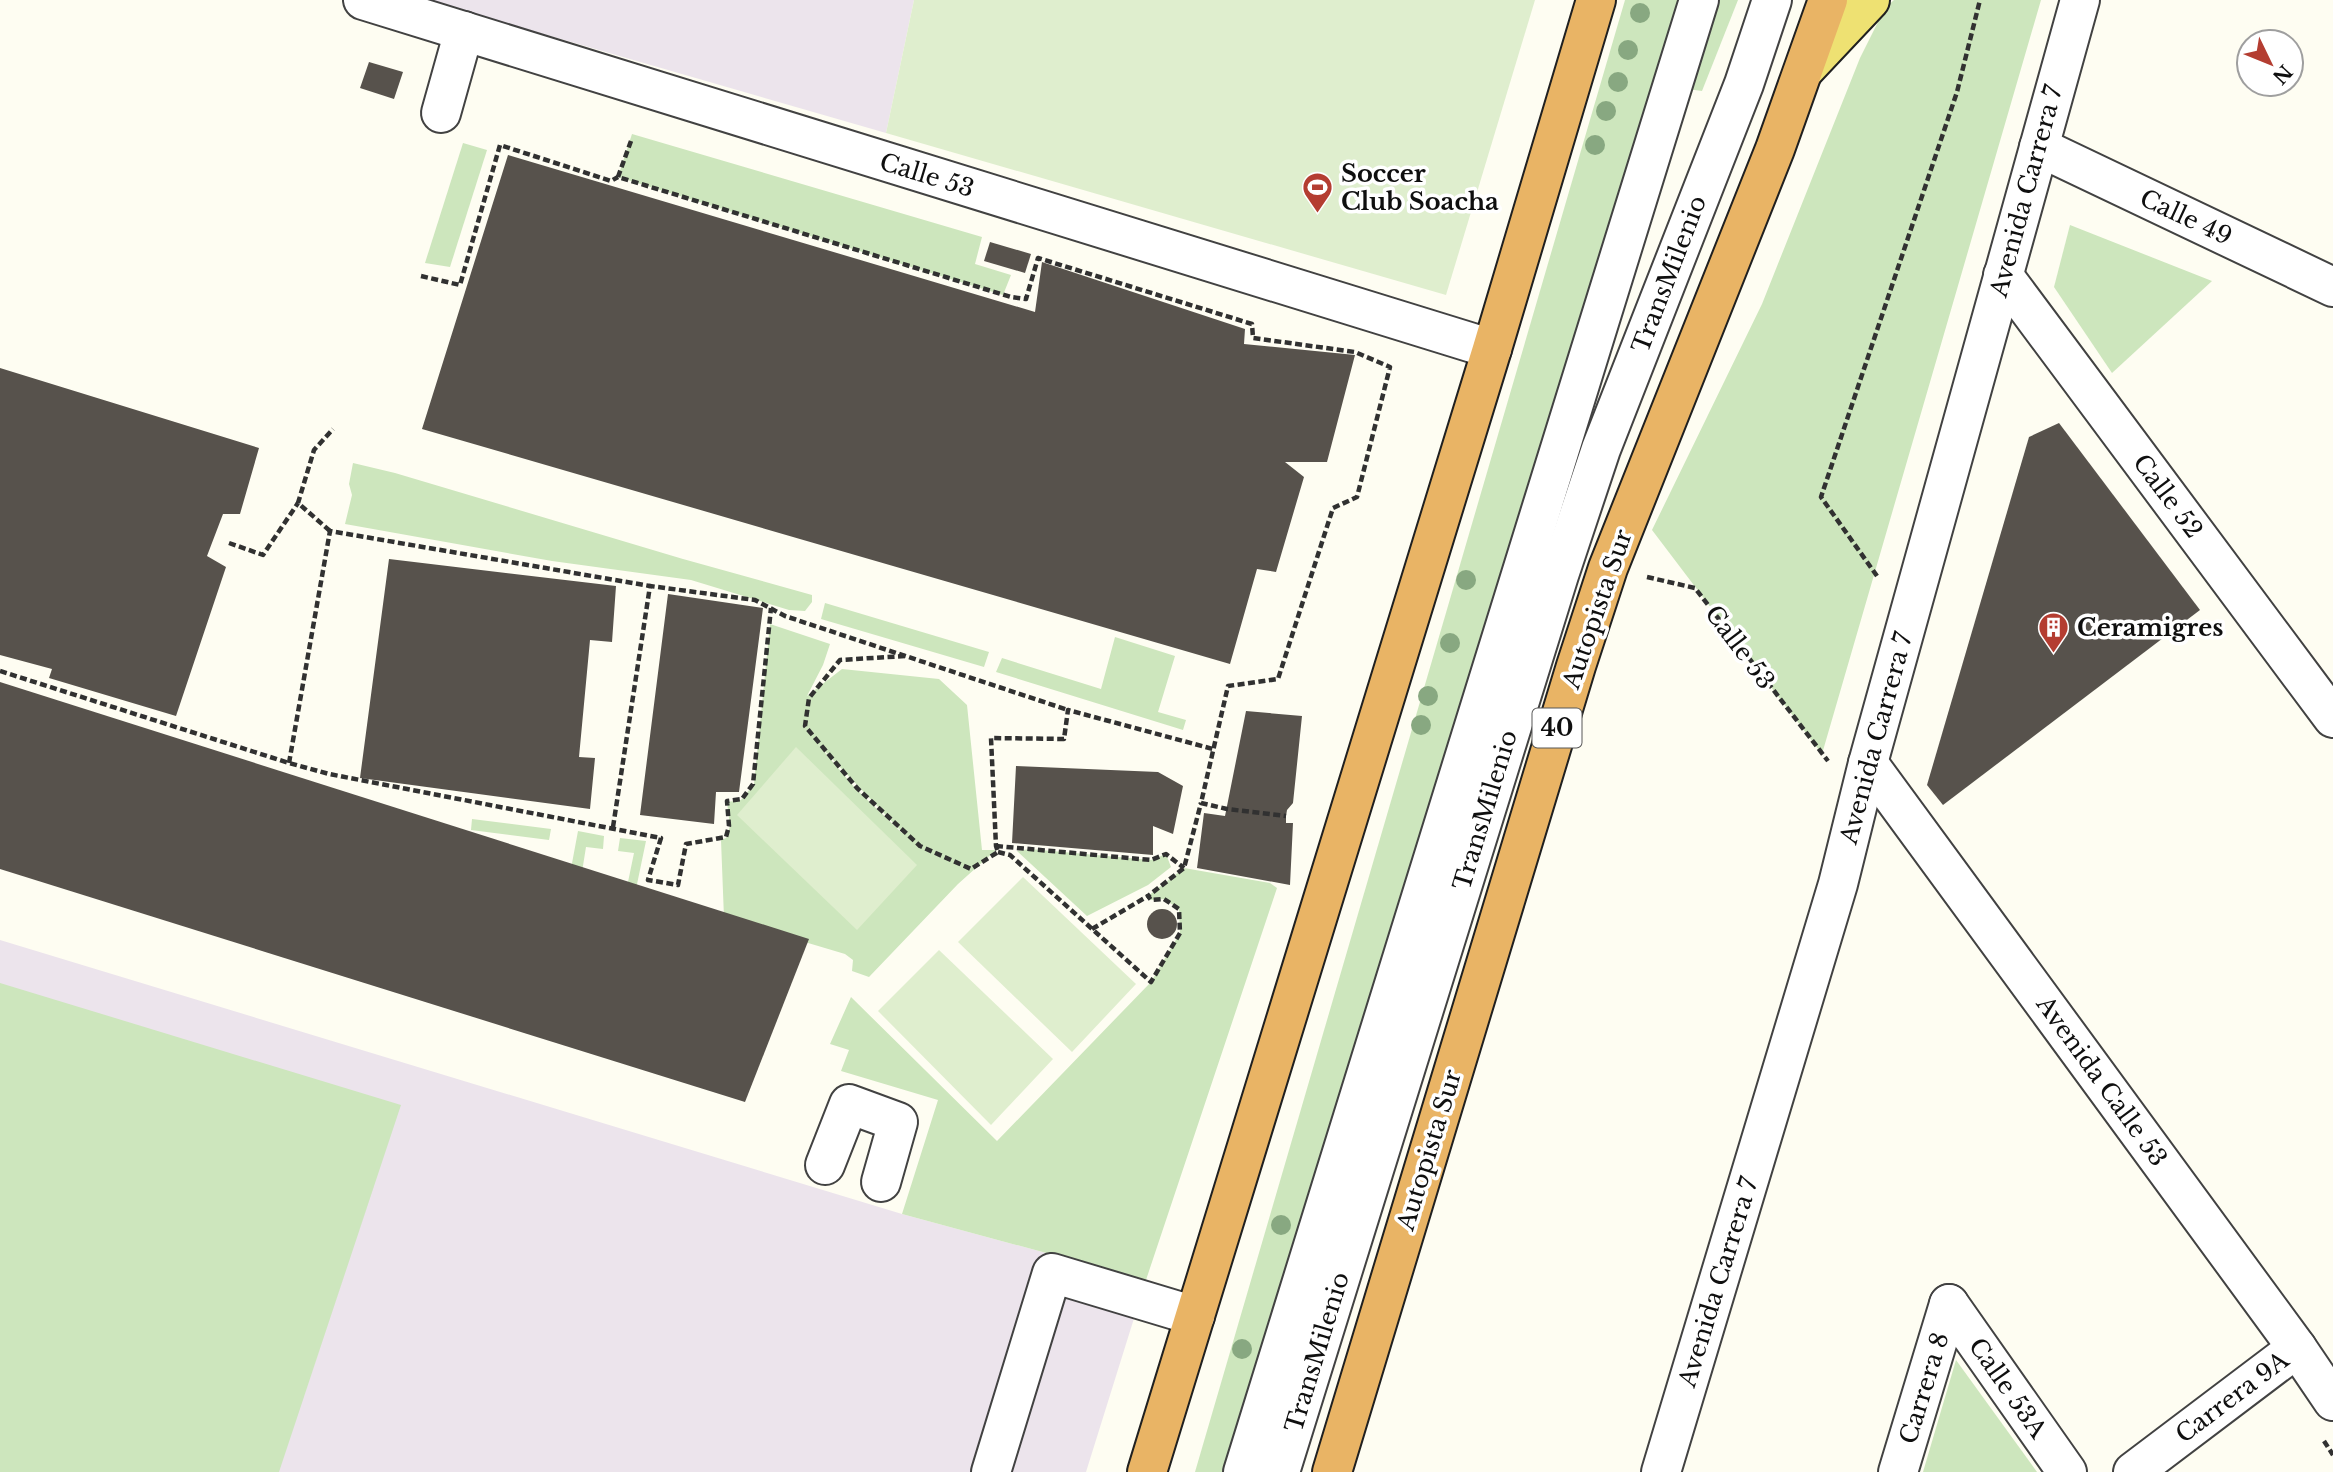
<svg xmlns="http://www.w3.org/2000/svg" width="2333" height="1472" font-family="'Libre Baskerville',serif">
<rect width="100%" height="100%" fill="#fefdf2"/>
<g fill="#ece4ec">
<path d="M426,0H914L886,133Z"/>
<path d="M0,940L902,1214L1146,1280L1086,1472H0Z"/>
</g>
<g fill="#cde6bd" fill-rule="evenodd">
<path d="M1625,0H1678L1505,575L1229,1472H1195Z"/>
<path d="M1717,0H1738L1702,91L1687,89Z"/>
<path d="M1894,0H2041L1822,754L1652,530L1762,304L1860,58L1885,8Z"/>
<path d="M632,134L982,237L975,264L1011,275L1003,295L618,177Z"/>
<path d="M463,143L487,150L450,267L425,263Z"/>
<path d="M2070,225L2212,281L2112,373L2054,287Z"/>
<path d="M353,463L395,473L683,559L812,595V602L805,611L789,610L691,580L552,561L345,524L352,495L349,484Z"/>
<path d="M825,603L989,652L984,667L821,619Z"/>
<path d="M770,624L830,644L823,665L807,696L842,669L939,679L967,705L982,850H996L958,884L869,977L852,971L853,960L845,954L724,918L721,840L726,838L730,826L727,802L741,800L754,784ZM816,742L902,832V833L855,788Z"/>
<path d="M1115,637L1175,656L1158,712L1186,720L1183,730L996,672L1002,658L1101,689Z"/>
<path d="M472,819L551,829L549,840L471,830Z"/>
<path d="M578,831L604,836L603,849L586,847L582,872L628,882L634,853L618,851L620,838L646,841L636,889L570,874Z"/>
<path d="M1030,849L1151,860L1166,854L1171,867L1148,885L1087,916L1017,851Z"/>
<path d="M1184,868L1270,883L1277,888L1146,1280L902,1214L938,1100L841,1071L849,1050L830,1044L851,997L997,1141L1151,982L1180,933L1179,909L1164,899L1151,900L1148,896Z"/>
<path d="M0,983L401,1105L279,1472H0Z"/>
<path d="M1956,1360L2037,1472H1923Z"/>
</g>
<g fill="#dfeece">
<path d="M914,0H1535L1446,295L886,133Z"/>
<path d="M796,747L917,865L857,930L737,815Z"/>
<path d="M1023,877L1136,984L1072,1052L958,942Z"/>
<path d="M939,950L1053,1059L991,1125L878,1011Z"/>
</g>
<g fill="#57524c">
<path d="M369,62L403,72L394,99L360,88Z"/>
<path d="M508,155L1035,312L1042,262L1245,329L1244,344L1355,355L1327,462H1285L1304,477L1276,572L1257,569L1230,664L422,429Z"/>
<path d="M990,242L1031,254L1025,273L984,261Z"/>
<path d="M0,368L259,448L240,514H223L207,556L226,567L176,716L49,678L52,669L0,655Z"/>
<path d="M2059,423L2200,610L1943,805L1927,785L2029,437Z"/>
<path d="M389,559L616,586L612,642L590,640L579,757L595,758L590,809L360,778Z"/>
<path d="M668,594L763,608L739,792H716L714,824L640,815Z"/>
<path d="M0,682L809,939L745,1102L0,869Z"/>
<path d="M1246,711L1302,716L1293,803L1287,810L1286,816V823H1293L1290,885L1197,868L1204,813L1225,816Z"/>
<path d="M1016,766L1158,772L1183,786L1173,834L1153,826V855L1012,843Z"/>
<circle cx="1162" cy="924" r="15"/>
</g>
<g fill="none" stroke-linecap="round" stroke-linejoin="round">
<defs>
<g id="minor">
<path d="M363,0L1492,349"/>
<path d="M441,113L464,31"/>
<path d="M2039,147L2333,287"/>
<path d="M2003,275L2333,718"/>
<path d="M1868,763L2297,1348L2333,1401"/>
<path d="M825,1165L849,1104L898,1122L881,1182"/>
<path d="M1949,1304L2067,1472"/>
<path d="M991,1472L1052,1273L1195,1316"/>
<path d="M1243,1472L1699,0"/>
<path d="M1280,1472L1559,575L1601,449L1744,84L1772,0"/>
<path d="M1661,1472L1838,884L1868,763L2080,0"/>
<path d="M1898,1472L1949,1304"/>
<path d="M2133,1472L2297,1348"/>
</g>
<path id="major" d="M1805,69L1870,0"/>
<g id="highway">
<path d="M1147,1472L1492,349L1596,0"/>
<path d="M1332,1472L1576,666L1608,568L1775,149L1828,0"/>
</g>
</defs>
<use href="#minor" stroke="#424242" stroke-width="42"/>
<use href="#major" stroke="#202020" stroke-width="42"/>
<use href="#highway" stroke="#202020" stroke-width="42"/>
<g stroke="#313131" stroke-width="4.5" stroke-dasharray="7 3.5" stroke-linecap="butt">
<path d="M631,141L618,177L1011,297L1026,299L1038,258L1252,324L1253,338L1355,352L1390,367L1357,497L1333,508L1278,679L1228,686L1201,803L1227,809L1286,816"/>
<path d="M421,276L460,285L500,145L611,181L618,177"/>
<path d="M330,531L298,503L314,450L333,429"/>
<path d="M229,543L263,555L298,503"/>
<path d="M1877,576L1821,497L1957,92L1980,0"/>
<path d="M1647,577L1695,588L1828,761"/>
<path d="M905,656L840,660L809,698L805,726L857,788L920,846L971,869L998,852L996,846L991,738L1064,739L1068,710L1213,749"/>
<path d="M0,671L289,763L329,774L661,838L648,880L678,885L686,844L726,837L729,826L727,801L742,799L753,784L771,608"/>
<path d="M289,763L330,531L650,586"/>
<path d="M613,827L650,586L755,600L785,616L1068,710"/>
<path d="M996,846L1151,860L1166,854L1184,868"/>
<path d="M998,852L1010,855L1151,982L1180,933L1179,909L1164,899L1151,900L1148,896L1184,868L1201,803"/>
<path d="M1092,929L1148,896"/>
<path d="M2324,1441L2333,1455"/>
</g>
<use href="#minor" stroke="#fff" stroke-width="38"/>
<use href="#major" stroke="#eee172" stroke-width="38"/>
<use href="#highway" stroke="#e9b465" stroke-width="38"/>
</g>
<g fill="#88a881">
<circle cx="1640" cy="13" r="10"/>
<circle cx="1628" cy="50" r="10"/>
<circle cx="1618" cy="82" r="10"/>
<circle cx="1606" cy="111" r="10"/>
<circle cx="1595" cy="145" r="10"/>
<circle cx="1466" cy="580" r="10"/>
<circle cx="1450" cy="643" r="10"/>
<circle cx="1428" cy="696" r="10"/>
<circle cx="1421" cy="725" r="10"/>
<circle cx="1281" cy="1225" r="10"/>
<circle cx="1242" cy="1349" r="10"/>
</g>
<defs>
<symbol id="stadium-pin" viewBox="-11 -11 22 30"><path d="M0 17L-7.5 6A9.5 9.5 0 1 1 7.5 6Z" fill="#b43d31" stroke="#fff"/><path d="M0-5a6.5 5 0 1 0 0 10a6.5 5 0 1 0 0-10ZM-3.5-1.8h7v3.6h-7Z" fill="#fff"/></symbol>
<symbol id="building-pin" viewBox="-11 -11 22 30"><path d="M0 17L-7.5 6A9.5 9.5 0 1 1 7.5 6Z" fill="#b43d31" stroke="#fff"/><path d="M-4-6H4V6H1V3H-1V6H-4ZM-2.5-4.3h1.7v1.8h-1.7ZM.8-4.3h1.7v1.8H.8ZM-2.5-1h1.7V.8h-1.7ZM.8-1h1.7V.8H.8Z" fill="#fff"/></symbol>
</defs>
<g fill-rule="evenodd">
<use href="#stadium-pin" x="1300" y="170" width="35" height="47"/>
<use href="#building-pin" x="2036" y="610" width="35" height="47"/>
</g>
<g text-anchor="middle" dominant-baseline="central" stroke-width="7" stroke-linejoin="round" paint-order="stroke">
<rect fill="#fff" stroke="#575757" stroke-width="2" x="1532.5" y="708.5" width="49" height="39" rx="5"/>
<g font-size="23" font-weight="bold" fill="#0f0f0f">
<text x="1557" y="728">40</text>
</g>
<g font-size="24" font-weight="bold" fill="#0f0f0f" stroke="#fff" text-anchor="start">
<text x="1341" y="173">Soccer<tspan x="1341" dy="28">Club Soacha</tspan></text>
<text x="2077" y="627">Ceramigres</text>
</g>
<g font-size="24" fill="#0f0f0f" stroke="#fff">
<text transform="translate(927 175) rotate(17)">Calle 53</text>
<text transform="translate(2026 191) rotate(-75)">Avenida Carrera 7</text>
<text transform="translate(2186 217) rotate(25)">Calle 49</text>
<text transform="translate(1669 274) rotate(-69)">TransMilenio</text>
<text transform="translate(2168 496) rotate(53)">Calle 52</text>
<text transform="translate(1597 609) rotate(-71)">Autopista Sur</text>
<text transform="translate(1740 647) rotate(53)">Calle 53</text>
<text transform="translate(1876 738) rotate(-75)">Avenida Carrera 7</text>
<text transform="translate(1485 810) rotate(-73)">TransMilenio</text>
<text transform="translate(2102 1081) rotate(54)">Avenida Calle 53</text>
<text transform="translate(1429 1150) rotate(-73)">Autopista Sur</text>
<text transform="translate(1718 1282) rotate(-73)">Avenida Carrera 7</text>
<text transform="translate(1317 1352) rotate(-73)">TransMilenio</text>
<text transform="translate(1924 1388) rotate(-73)">Carrera 8</text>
<text transform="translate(2008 1388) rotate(55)">Calle 53A</text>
<text transform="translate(2232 1397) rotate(-37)">Carrera 9A</text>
</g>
</g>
<g transform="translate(2270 63) rotate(133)"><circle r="33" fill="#ffffff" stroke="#9f9f9f" stroke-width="2"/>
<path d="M0-5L12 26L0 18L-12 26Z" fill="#b43d31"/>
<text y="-10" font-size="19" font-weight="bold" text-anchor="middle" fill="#0f0f0f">N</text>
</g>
</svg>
